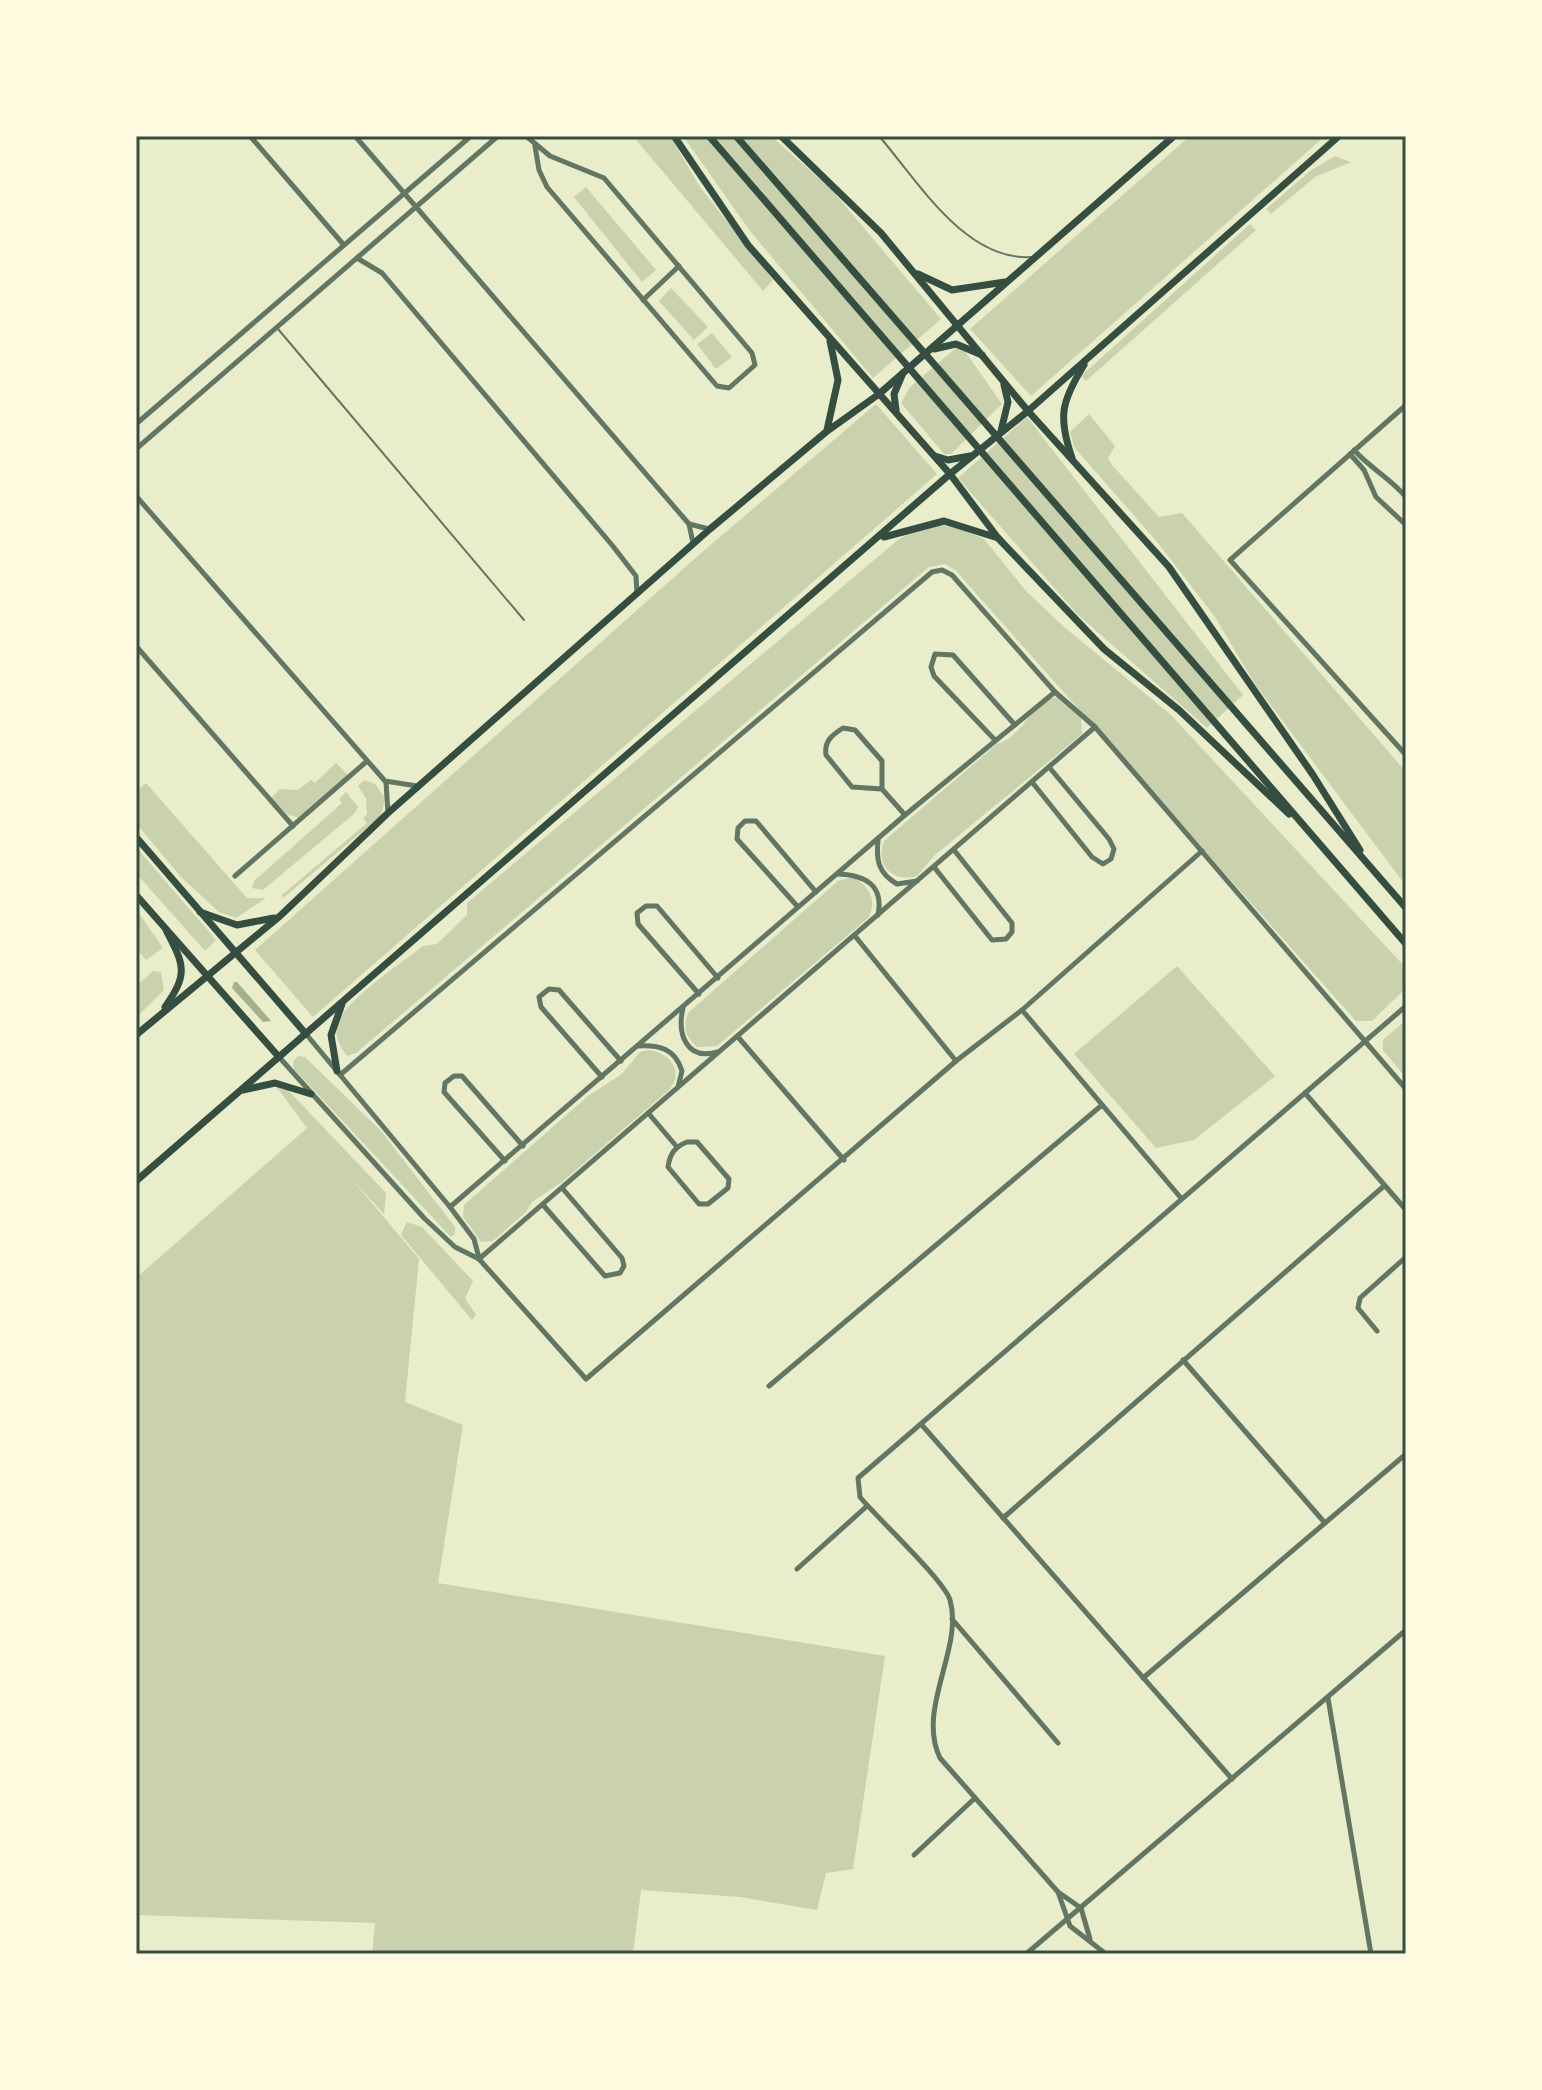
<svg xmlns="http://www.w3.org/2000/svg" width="1542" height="2090" font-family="Helvetica,sans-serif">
<rect width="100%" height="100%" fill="#e9edc9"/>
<g fill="#cad2ad">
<path d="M633,136H670L700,187L773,280L763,291Z"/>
<path d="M683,136H771L830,188L941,319L873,378L750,231Z"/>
<path d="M1190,136H1325L1031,396L970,329Z"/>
<path d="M1335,156L1351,162L1315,177L1271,214L1266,209L1310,171Z"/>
<path d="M586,187L656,270L642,282L574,197Z"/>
<path d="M1250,224L1256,230L1086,381L1081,376Z"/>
<path d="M671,288L708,327L694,340L659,301Z"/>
<path d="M712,333L732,357L716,369L697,344Z"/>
<path d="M956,348L964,350L1002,404L951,454H944L901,403L910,387Z"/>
<path d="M876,404L937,474L313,1017L255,950L700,554Z"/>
<path d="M1089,414L1115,446L1108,458L1112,465L1159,517L1182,513L1406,772V886L1255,684L1215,617L1158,543L1074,447L1070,432Z"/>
<path d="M1027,417L1243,695L1207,728L1077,614L958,478Z"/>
<path d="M942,525L960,528L984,539L1026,591L1063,626L1171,715L1406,968L1403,991L1372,1021H1356L956,571L945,564L929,567L356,1053L347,1056C340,1047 333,1034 338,1022C348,998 402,963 423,946L437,944L467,915V903L899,539L924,527Z"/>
<path d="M1059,697L1081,718L1082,734L935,855L917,876C892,883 875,865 884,841L997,744C1024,737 1030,701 1059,697Z"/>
<path d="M336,763L349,776L301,818L288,815L271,798L280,789L298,790L311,780L315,783Z"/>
<path d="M364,780L375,784L385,798L381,816L283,898L282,895L367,823L363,818L367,814L366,798L358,786Z"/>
<path d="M146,783L247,898H266L236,918L219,912L181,877L136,823V791Z"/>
<path d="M346,792L358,807L355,813L263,890L252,888L254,881L342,803L339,799Z"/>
<path d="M136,847L216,940L205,951L136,873Z"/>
<path d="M848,878L856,879C871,889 877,902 868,918L717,1046L697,1047C685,1037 683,1027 688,1013L838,881Z"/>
<path d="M136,909L163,948L146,960L136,948Z"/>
<path d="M1177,966L1275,1076L1194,1140L1156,1148L1074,1054Z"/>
<path d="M153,971L161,972L164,990L136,1018V986Z"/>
<path d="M1406,1020V1078L1383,1050V1040Z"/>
<path d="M648,1050C669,1052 684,1070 670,1089L562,1182L532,1202L526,1212L493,1241L481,1242L463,1217L464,1205L588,1096L622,1074L640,1052Z"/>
<path d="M298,1056L305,1057L381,1131L455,1227V1234L451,1237L294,1069L293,1062Z"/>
<path d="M275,1085L286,1088L386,1193L384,1214L350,1177L419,1259L405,1402L463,1425L438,1583L885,1656L853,1869L826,1873L817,1910L740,1897L641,1890L633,1954H372L375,1923L136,1915V1278L307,1128Z"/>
<path d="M407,1222L422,1227L473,1281L465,1298L476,1315L472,1320L401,1235Z"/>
</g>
<path fill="#a3b18a" d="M234,982H237L271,1021L263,1022L232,988Z"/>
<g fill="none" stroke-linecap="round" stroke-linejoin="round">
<g stroke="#617663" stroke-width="2">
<path d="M879,136C918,181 965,261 1031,257"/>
<path d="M278,329L524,620"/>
</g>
<g stroke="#617663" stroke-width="5">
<path d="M250,136L343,244"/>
<path d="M355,136L689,524L693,543"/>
<path d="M526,136L550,156L604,178L752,353L755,365L729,388L717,386L547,187L539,170L535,146"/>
<path d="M357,258L382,273L612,545L636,576L637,594"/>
<path d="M643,300L679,266"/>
<path d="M1406,405L1230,560L1406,755"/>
<path d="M136,424L471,136"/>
<path d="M136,449L498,136"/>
<path d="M1354,450C1370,468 1390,478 1406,497"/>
<path d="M1350,454L1364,470L1376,497L1406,525"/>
<path d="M136,496L385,781L417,786"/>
<path d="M689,524L709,529"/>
<path d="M136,646L293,826"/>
<path d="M995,740L934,676L931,667L935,654L953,655L1015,725"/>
<path d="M386,782L388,813"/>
<path d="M1032,782L1092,857L1103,864L1111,859L1114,849L1109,839L1049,767"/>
<path d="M882,789L852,787L826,755C824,741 832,735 843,728L855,730L882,761V789L905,815"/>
<path d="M878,840C876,860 878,873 897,884L917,881"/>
<path d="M934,867L992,940L1006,939L1012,932V923L954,850"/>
<path d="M838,874C865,875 884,885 878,915"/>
<path d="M235,876L367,761"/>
<path d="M798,907L737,839L738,828L745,821H756L816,892"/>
<path d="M855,936L956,1061"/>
<path d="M699,994L638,924L637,913L646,906H657L718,978"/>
<path d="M683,1008C677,1034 686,1061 718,1052"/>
<path d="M1022,1010L1181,1198"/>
<path d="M306,1034L450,1207L474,1239L479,1258"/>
<path d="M738,1037L844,1160"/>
<path d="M638,1046C659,1045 675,1048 682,1071L678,1087"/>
<path d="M279,1057L424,1218L455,1247L479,1259L586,1379L956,1061L1022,1010L1202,851"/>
<path d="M340,1075L932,572L942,570L952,575L1055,692L1095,727L1406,1089"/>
<path d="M602,1077L541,1007L539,997L549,989L559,990L621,1061"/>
<path d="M1305,1093L1406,1210"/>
<path d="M649,1114L677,1147"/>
<path d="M687,1142H697L729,1179L728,1188L708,1204H699L668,1167C670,1153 675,1147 687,1142Z"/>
<path d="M505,1161L444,1092L445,1083L454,1076H462L523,1146"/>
<path d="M544,1206L605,1276L620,1273L624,1266L622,1258L563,1189"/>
<path d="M450,1207L905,815L1055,692"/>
<path d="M479,1259L1095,727"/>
<path d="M1377,1331L1358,1308L1360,1298L1406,1257"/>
<path d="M1183,1360L1325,1523"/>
<path d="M769,1386L1102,1105"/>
<path d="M921,1424L1232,1779"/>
<path d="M1003,1518L1384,1186"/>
<path d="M797,1569L867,1506"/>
<path d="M952,1619L1058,1743"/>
<path d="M1143,1678L1406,1454"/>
<path d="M1328,1698L1371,1954"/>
<path d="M914,1855L975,1798"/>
<path d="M1058,1892L1070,1926L1106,1954"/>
<path d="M1081,1908L1058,1892L940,1758C916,1709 964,1648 950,1600C944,1580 877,1518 860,1497L858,1478L1406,1006"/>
<path d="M1081,1908L1090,1939"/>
<path d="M1026,1954L1406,1630"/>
</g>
<g stroke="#344e41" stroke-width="7">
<path d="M136,837L306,1034"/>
<path d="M136,895L279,1057"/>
</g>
<g stroke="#344e41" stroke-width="7">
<path d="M674,136L748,245L950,474L998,538L1104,649L1179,710L1289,814"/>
<path d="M709,136L1406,944"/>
<path d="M736,136L1406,908"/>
<path d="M781,136L881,233L1028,411L1169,567L1313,775L1360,850"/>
<path d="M918,274L952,290L1005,282"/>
<path d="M934,349L956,344L982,355"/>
<path d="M896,410L894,394L903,373"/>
<path d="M827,430L838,380L830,341"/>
<path d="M1001,431L1008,402L1004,385"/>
<path d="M935,456L948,460L970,456"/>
<path d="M1072,458C1058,417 1061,402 1084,365"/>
<path d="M884,537L944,521L998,538"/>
<path d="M200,912L237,925L274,918"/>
<path d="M165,1007C189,973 184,965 166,930"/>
<path d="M136,1035L280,916L388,813L710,529L826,432L879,394L1174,136"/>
<path d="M337,1071L331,1035L342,1004"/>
<path d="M243,1090L275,1083L311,1094"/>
<path d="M136,1181L950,474L1028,411L1339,136"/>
</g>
</g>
<rect width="1542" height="2090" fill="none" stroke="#fefae0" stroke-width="276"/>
<rect x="138" y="138" width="1266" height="1814" fill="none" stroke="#344e41" stroke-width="3"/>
</svg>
